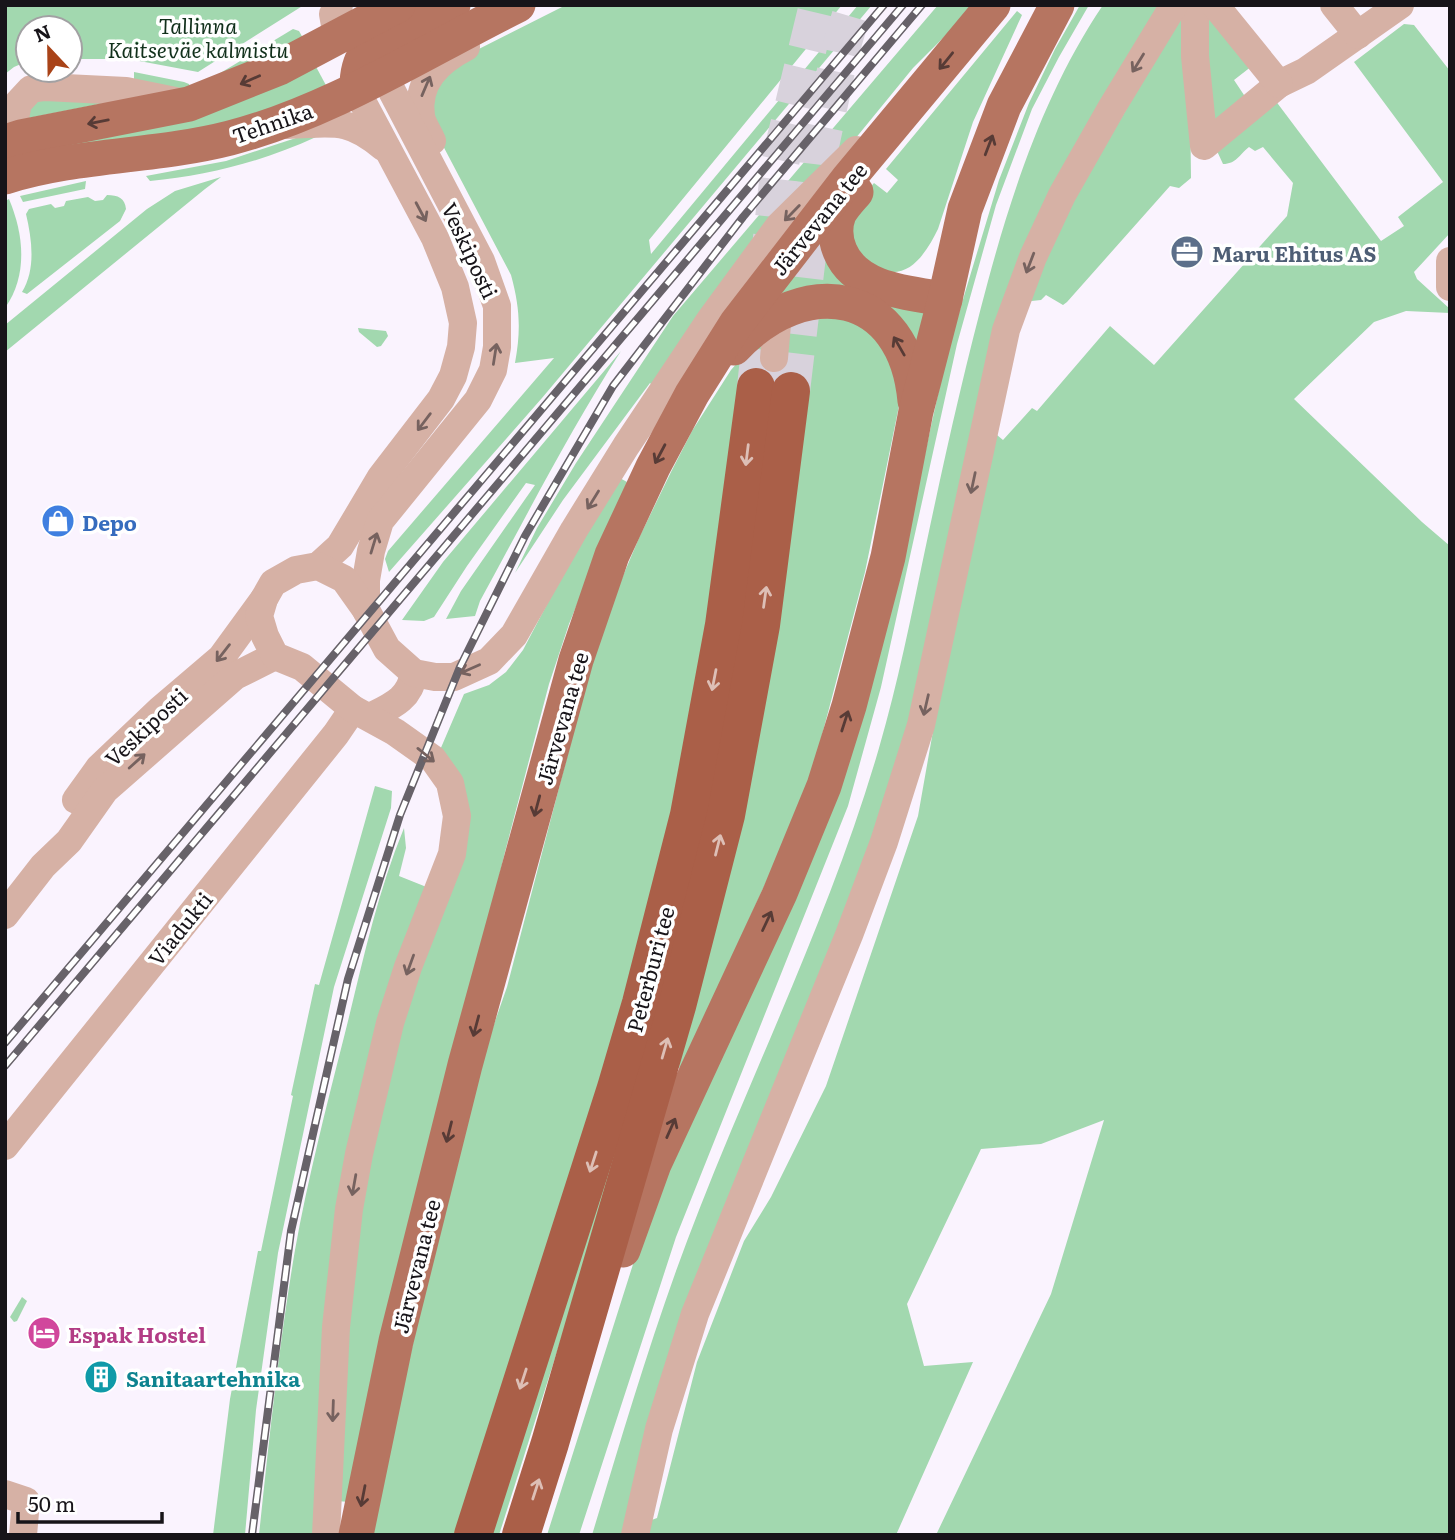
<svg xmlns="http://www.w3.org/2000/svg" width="1455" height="1540" font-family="Literata,serif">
<rect width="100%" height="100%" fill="#faf3fe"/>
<g fill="#a2d8af">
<path d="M5,5H304L198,72L134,60L135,55L118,54L117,59H70V28H28V61L14,67L5,74Z"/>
<path d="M566,5H842L649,240L651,254L858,5H872L542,398L389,572L385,559L388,551L554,358L515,363C521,330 520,308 511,275L431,123L428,97L459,59Z"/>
<path d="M938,5H976L913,68L653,386L650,383L563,500L515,573L537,528L576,463L673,316Z"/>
<path d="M1080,5H1089L1059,57L1032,109L996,205L957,344L881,687L848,806L676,1237L579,1535H547L635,1258L922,467L948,349L999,180L1029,103L1055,49Z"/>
<path d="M1103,5H1168L1041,219L908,743L630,1528L657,1518L697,1362L744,1241L771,1197L826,1086L918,816L947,652L991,430L1003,440L1032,408L1037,411L1110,326L1154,365L1287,216L1293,183L1263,147L1255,151L1249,147C1239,155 1236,164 1223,164L1217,151L1272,96L1381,241L1404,226L1398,217L1443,182L1354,62L1404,24L1414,25L1450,71V233L1414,272L1417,279L1450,309V313L1406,311L1374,322L1294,399L1422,522L1450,546V1535H936L1051,1294L1104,1120L1041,1144L981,1149L907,1304L924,1366L973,1362L896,1535H592C625,1426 657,1316 699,1210C759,1057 833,907 879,748C898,683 911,617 925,550C944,460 964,370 988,281C1014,185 1047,88 1103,5Z"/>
<path d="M1202,9L1252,66L1234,80L1246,98L1215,122Z"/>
<path d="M1017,11L1022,15L973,122L938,229C929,247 914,275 889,272C880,270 871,266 862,264C844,217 840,221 874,183L887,193L898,180L886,169Z"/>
<path d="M1183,12L1190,102L1191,178L1179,188L1170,186L1067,302L1063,305L1046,295L1041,300L1022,302L1029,276Z"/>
<path d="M293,29L299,31L304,40L217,75Z"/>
<path d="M314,63L328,89L249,120L55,153L72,139Z"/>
<path d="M134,72L184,82L189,84L191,89L181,90L134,80Z"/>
<path d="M125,99L29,118L28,108L32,100Z"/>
<path d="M308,134L316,137C264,161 207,176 150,181L146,176L226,161Z"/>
<path d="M221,177L205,189L5,352V325L147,209L175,191Z"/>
<path d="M86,181L85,189L23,202L20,196Z"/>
<path d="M107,195C118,195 125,198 126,209L120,221L27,294L22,292C36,269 32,240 26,214L29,209L51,204L55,208L64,206L66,201L88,197L95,201L103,200Z"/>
<path d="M9,199C24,235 28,275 5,308V201Z"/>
<path d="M814,239L926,307L921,347L790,294L773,293Z"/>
<path d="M847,316L888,347L900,401L865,572L807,792L682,1067L679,1068L715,582L676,803L619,1030L459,1535H369L471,1090L507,987L590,669L617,590L639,538L671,472L692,431L731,370L758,339L767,360L765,378L779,380L785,322Z"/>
<path d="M358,328L386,331L388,336L381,346L377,347L359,332Z"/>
<path d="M621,351C569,432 526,517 480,601L475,616L446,619L461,591L535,485L526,483L467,566L434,617L424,621L402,620L443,562Z"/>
<path d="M618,477L627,482L569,624L549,684L505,852L349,1502L337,1501L356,1223L404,1007L464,849L440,750L464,694L489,685L506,672L523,650L555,589Z"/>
<path d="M375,786L392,791L391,808L334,987L278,1253L256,1410L245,1535H213L230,1399L258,1251H261L293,1096L291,1095L315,984L319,985Z"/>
<path d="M404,828L406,848L399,876L429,888L384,1014L319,1535H259C269,1440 279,1344 295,1250C308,1178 326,1108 344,1037C362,966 376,896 404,828Z"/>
<path d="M623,1116L631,1118L499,1535H488Z"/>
<path d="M22,1297L27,1301L17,1321L14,1322L10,1317Z"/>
</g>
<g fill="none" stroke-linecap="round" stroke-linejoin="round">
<g stroke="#d8d2dc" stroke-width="38" stroke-dasharray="38 19" stroke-linecap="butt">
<path d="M756,387L780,163L818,5"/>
<path d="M791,391L820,146L840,52L854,5"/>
</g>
<g stroke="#d6b1a5" stroke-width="28">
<path d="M1195,5V56L1204,146L1279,84L1306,71L1400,5"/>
<path d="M1215,5L1279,84"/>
<path d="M1334,5L1358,35"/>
<path d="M333,39L336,31L333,14L339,5"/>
<path d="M287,125C331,124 347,116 383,147"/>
<path d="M432,141C429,133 422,124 421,116C416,82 439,61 466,47"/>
<path d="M33,154L21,137L15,118L18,103L31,89L45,87L126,91L180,102"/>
<path d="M1450,261V287"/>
<path d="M774,358L778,313"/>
<path d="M318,566L340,546L381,477L441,399L453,376L461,347L463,323L455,287L435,238L362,101L357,87"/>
<path d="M366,610V580L371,551L380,521L478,400L493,370L497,347V306L481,261L383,74"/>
<path d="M370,717C392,706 410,699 414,673"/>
<path d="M76,800L99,768L160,710L221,658L264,599"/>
<path d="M5,915L43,866L69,841L105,790L235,676L275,656"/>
<path d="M5,1146L336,734L353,709"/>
<path d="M5,1494L26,1501L23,1535"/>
<path d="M326,1535L336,1327L349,1209L359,1154L390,1023L408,967L452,854L457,816L450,783L433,759L395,732L353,709L302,667L275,656L265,636L259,616L264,599L273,583L296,570L318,566L344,579L366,610L387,649L414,673L435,677H454L489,661L514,635L574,530L626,446L710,320L779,226L856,150"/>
<path d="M635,1535L659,1429L695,1314L849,935L884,842L921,725L1006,330L1033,257L1062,195L1112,107L1174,5"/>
</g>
<g stroke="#b67561" stroke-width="35">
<path d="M357,87C357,76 358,65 365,55C377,39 432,16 453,5"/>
<path d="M5,142L21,137L189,104L279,68L398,5"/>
<path d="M5,177C78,154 156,157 230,138C331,112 425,51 518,5"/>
<path d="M856,192C850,199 843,206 839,214C834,227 835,239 840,251C856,290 909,293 945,299"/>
<path d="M734,348C805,272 905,288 915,401"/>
<path d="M623,1250L654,1164L780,893L824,786L849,706L888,557L916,411L945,299L965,209L1004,106L1057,5"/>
<path d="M356,1535L396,1341L465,1065L576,660L612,555L653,467L692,394L736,324L848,179L993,5"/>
</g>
<g stroke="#aa5f48" stroke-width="38">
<path d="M473,1535L616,1088L641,1003L689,815L724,625L756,387"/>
<path d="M521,1535L550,1443L677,1006L726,815L761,625L791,391"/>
</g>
<defs>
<g id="rail">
<path d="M5,1043L884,5"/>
<path d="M5,1066L903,5"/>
<path d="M252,1535L291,1231L348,979L400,815L460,667L525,536L613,386L743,217L922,5"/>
</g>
</defs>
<use href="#rail" stroke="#676269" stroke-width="8"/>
<use href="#rail" stroke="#fff" stroke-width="5" stroke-dasharray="16" stroke-linecap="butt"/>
</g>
<defs><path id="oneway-shaft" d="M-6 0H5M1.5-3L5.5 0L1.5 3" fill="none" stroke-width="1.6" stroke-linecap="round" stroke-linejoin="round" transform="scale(1.75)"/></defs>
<g stroke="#573b36">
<use href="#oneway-shaft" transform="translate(946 61) rotate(129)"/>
<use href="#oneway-shaft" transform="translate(250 80) rotate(156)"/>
<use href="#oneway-shaft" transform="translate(98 122) rotate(169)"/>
<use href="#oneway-shaft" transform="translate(989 145) rotate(-69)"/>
<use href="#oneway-shaft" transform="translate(899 346) rotate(-120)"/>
<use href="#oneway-shaft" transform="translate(660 454) rotate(118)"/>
<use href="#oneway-shaft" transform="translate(845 721) rotate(-72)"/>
<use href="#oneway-shaft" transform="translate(537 806) rotate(105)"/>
<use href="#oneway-shaft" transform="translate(767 921) rotate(-65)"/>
<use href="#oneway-shaft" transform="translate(476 1026) rotate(105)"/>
<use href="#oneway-shaft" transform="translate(671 1128) rotate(-66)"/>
<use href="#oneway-shaft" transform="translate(449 1132) rotate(104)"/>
<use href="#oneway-shaft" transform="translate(363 1496) rotate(101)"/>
</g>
<g stroke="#76625f">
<use href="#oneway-shaft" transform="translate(1138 63) rotate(122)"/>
<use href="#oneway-shaft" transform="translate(426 86) rotate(-67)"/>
<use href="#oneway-shaft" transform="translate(421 212) rotate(62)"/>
<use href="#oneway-shaft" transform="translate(792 213) rotate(134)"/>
<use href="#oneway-shaft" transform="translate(1030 263) rotate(111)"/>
<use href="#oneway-shaft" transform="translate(495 354) rotate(-81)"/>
<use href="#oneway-shaft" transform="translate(424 422) rotate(127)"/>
<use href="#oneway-shaft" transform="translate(973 483) rotate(102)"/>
<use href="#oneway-shaft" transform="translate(593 500) rotate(122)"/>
<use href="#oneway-shaft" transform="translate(374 543) rotate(-73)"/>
<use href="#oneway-shaft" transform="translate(223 653) rotate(128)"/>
<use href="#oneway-shaft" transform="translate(470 669) rotate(156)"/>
<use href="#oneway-shaft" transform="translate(926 705) rotate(103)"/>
<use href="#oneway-shaft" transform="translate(426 755) rotate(39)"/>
<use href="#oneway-shaft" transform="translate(137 761) rotate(-42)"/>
<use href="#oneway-shaft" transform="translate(410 965) rotate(110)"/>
<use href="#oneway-shaft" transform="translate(354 1185) rotate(100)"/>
<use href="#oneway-shaft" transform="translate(333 1411) rotate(92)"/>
</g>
<g stroke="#ddbfb6">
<use href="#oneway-shaft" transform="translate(747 455) rotate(97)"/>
<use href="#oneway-shaft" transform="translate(765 597) rotate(-82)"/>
<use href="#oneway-shaft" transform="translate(714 680) rotate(101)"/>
<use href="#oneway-shaft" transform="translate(718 845) rotate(-76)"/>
<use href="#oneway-shaft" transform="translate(665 1048) rotate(-74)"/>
<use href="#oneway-shaft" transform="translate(593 1162) rotate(108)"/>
<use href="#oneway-shaft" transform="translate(523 1379) rotate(108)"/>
<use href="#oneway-shaft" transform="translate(536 1489) rotate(-72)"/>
</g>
<defs>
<symbol id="office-disc" viewBox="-11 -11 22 22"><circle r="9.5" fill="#5c6f8a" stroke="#fff"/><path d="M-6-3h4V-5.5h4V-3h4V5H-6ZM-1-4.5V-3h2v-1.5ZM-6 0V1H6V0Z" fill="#fff"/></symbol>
<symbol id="shop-disc" viewBox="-11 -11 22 22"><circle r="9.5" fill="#3f7fe0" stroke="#fff"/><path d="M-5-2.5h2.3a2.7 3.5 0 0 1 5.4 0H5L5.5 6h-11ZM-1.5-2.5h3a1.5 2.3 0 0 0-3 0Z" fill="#fff"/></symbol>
<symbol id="hotel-disc" viewBox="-11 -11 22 22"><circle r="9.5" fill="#d1479c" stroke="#fff"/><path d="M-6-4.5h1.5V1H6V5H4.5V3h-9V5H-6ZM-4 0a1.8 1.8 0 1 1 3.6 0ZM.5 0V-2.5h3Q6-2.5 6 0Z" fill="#fff"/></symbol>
<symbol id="building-disc" viewBox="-11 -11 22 22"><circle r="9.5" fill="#0f9aa8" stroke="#fff"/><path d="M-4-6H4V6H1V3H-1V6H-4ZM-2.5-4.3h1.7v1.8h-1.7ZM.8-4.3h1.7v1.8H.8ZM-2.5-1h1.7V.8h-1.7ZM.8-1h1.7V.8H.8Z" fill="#fff"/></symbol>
</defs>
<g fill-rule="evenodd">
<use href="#office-disc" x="1168" y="233" width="38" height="38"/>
<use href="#shop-disc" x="39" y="502" width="38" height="38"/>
<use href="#hotel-disc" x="25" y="1314" width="38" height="38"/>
<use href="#building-disc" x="82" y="1358" width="38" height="38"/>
</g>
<g text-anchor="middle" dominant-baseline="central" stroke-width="7" stroke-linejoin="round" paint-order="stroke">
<g font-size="21" font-style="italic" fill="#11301b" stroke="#fff">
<text x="198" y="24">Tallinna<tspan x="198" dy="24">Kaitseväe kalmistu</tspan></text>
</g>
<g font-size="21" fill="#171419" stroke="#fff">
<text transform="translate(272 122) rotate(-19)">Tehnika</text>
<text transform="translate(818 218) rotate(-51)">Järvevana tee</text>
<text transform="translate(471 250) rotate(65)">Veskiposti</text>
<text transform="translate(561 718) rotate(-74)">Järvevana tee</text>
<text transform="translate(145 726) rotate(-43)">Veskiposti</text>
<text transform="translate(179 928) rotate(-51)">Viadukti</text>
<text transform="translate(649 969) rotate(-75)">Peterburi tee</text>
<text transform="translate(415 1266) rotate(-76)">Järvevana tee</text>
</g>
<g font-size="21" font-weight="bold" fill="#4e5e75" stroke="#fff" text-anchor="start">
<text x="1212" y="252">Maru Ehitus AS</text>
</g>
<g font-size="21" font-weight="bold" fill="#366cbe" stroke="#fff" text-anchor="start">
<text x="82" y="521">Depo</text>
</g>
<g font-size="21" font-weight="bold" fill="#b23c85" stroke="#fff" text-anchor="start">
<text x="68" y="1333">Espak Hostel</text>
</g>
<g font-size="21" font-weight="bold" fill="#0d838f" stroke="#fff" text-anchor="start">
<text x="126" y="1377">Sanitaartehnika</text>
</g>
</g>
<rect width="1455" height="1540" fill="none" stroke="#171419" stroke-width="14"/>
<g transform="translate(49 49) rotate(338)"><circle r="33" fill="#ffffff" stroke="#a2a1a3" stroke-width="2"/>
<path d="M0-5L12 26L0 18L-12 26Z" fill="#a94318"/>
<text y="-10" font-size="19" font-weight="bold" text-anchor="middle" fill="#171419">N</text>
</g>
<path d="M18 1512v10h144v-10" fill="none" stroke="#171419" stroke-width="3.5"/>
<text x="28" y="1512" font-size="21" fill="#171419" stroke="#ffffff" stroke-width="5" paint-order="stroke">50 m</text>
</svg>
